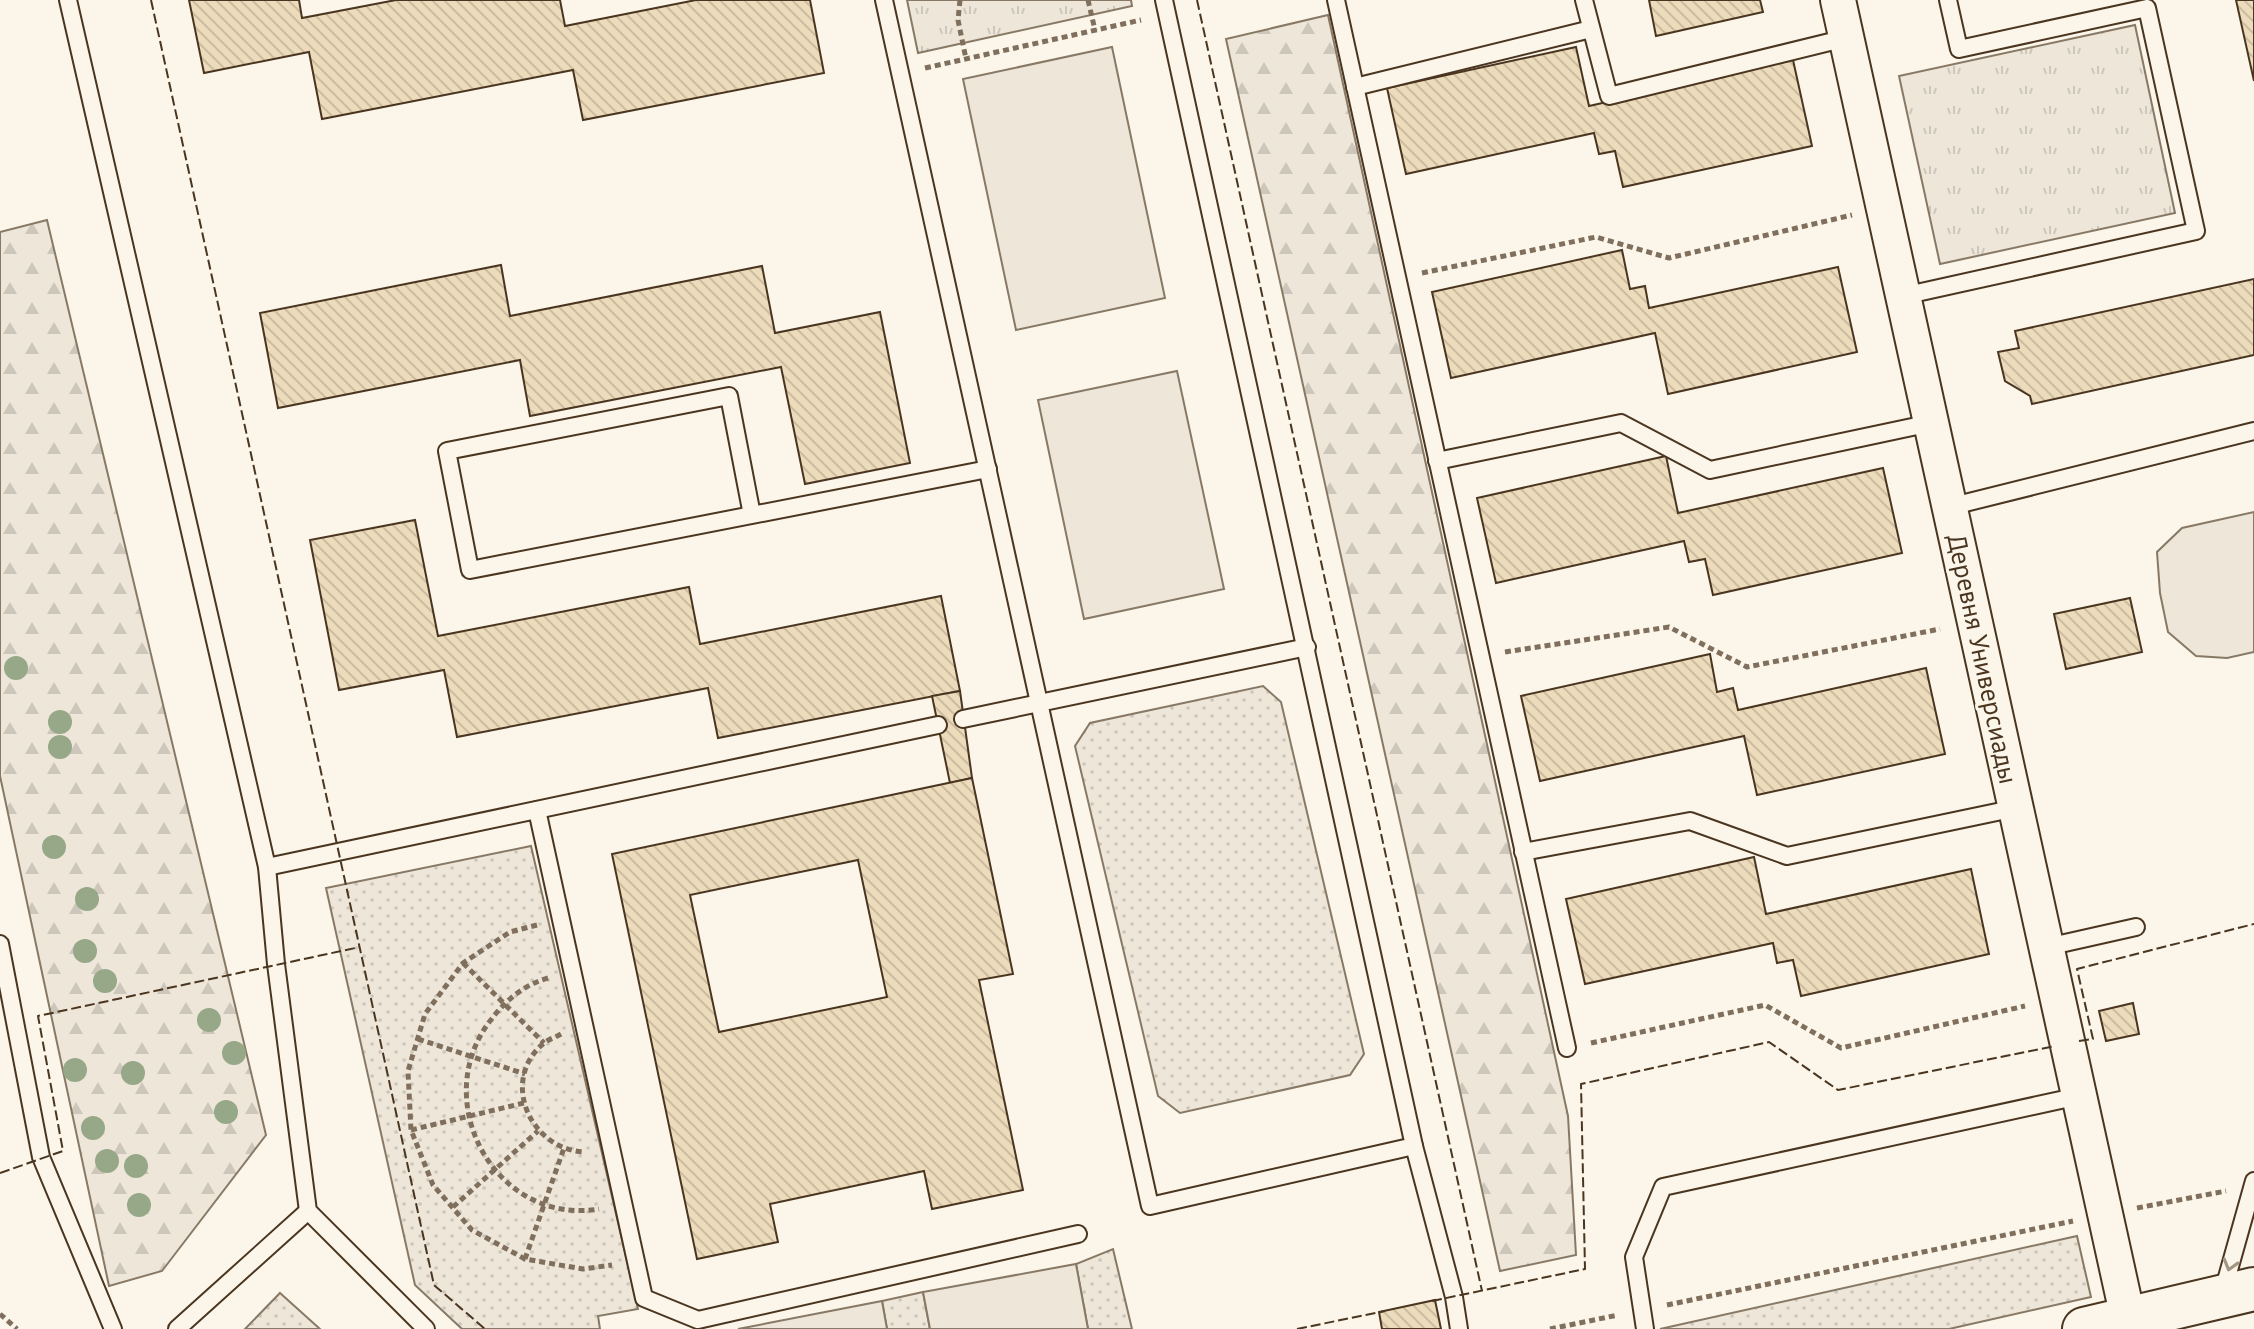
<svg xmlns="http://www.w3.org/2000/svg" width="2254" height="1329" font-family="'PT Sans',sans-serif">
<defs>
<pattern id="grass-dots" width="8" height="8" patternUnits="userSpaceOnUse" patternTransform="scale(2)"><rect width="8" height="8" fill="#ede6d9"/><path d="M2 2h.1M6 6h.1" fill="none" stroke="#cdc6ba" stroke-width="1.8" stroke-linecap="round"/></pattern>
<pattern id="forest-firs" width="22" height="20" patternUnits="userSpaceOnUse" patternTransform="scale(2)"><rect width="22" height="20" fill="#ede6d9"/><path d="M5 1l3.5 6h-7zM16 11l3.5 6h-7z" fill="#cdc6ba"/></pattern>
<pattern id="park-tufts" width="24" height="20" patternUnits="userSpaceOnUse" patternTransform="scale(2)"><rect width="24" height="20" fill="#ede6d9"/><path d="M3 7l-1-3M5 7V3M7 7l1-3M15 17l-1-3M17 17v-4M19 17l1-3" fill="none" stroke="#cdc6ba"/></pattern>
<pattern id="building-back-hatch" width="6" height="6" patternUnits="userSpaceOnUse" patternTransform="scale(2)"><rect width="6" height="6" fill="#ecdcbc"/><path d="M-1 5l2 2M0 0l6 6M5-1l2 2" fill="none" stroke="#ccbda1"/></pattern>
</defs>
<rect width="100%" height="100%" fill="#fbf6e9"/>
<g fill="url(#grass-dots)" stroke="#887966" stroke-width="2">
<path d="M1263,686L1281,702L1364,1054L1350,1075L1180,1113L1158,1096L1075,746L1090,723Z"/>
<path d="M531,846L638,1309L598,1316L600,1329H462L415,1285L326,888Z"/>
<path d="M2077,1236L2091,1297L1949,1329H1660Z"/>
<path d="M1113,1249L1132,1329H1088L1076,1264Z"/>
<path d="M923,1292L930,1329H887L882,1301Z"/>
<path d="M280,1293L320,1329H245Z"/>
</g>
<g fill="url(#forest-firs)" stroke="#887966" stroke-width="2">
<path d="M1328,15L1568,1116L1576,1255L1500,1271L1226,39Z"/>
<path d="M47,220L266,1135L162,1271L109,1286L0,776V232Z"/>
</g>
<g fill="url(#park-tufts)" stroke="#887966" stroke-width="2">
<path d="M907,0H1131L1132,6L918,53Z"/>
<path d="M2135,25L2175,213L1940,264L1899,76Z"/>
</g>
<g fill="#ede6d9" stroke="#887966" stroke-width="2">
<path d="M1112,47L1165,298L1016,330L963,79Z"/>
<path d="M1177,371L1224,589L1084,619L1038,400Z"/>
<path d="M2254,512V652L2227,658L2196,656L2168,632L2160,593L2157,552L2182,528Z"/>
<path d="M1076,1264L1088,1329H930L923,1292Z"/>
<path d="M882,1301L887,1329H738Z"/>
</g>
<g fill="url(#building-back-hatch)" stroke="#4a3520" stroke-width="2" fill-rule="evenodd">
<path d="M189,0H299L302,18L396,0H560L565,26L696,0H810L824,73L583,120L573,70L322,119L309,52L204,73Z"/>
<path d="M1649,0H1760L1763,12L1656,36Z"/>
<path d="M2236,0H2254V81Z"/>
<path d="M1576,47L1589,106L1793,60L1812,146L1623,187L1615,151L1599,154L1594,133L1406,174L1387,88Z"/>
<path d="M1622,250L1630,289L1645,286L1649,308L1838,267L1857,352L1668,394L1655,333L1451,378L1432,292Z"/>
<path d="M501,265L510,316L762,266L775,333L880,312L910,463L805,484L781,367L530,416L520,360L278,408L260,313Z"/>
<path d="M2254,279V355L2032,404L2030,396L2005,381L1998,352L2019,348L2015,331Z"/>
<path d="M1666,456L1678,513L1883,468L1902,553L1713,595L1705,559L1689,562L1684,541L1496,583L1477,498Z"/>
<path d="M415,520L438,636L689,587L700,644L941,596L960,691L718,738L708,688L457,737L444,670L339,690L310,540Z"/>
<path d="M2130,598L2142,652L2066,669L2054,614Z"/>
<path d="M1710,654L1717,692L1733,688L1738,710L1926,668L1945,754L1757,795L1744,736L1540,781L1521,696Z"/>
<path d="M960,691L972,778L950,783L932,696Z"/>
<path d="M972,778L1013,974L979,980L1023,1190L932,1209L924,1171L770,1204L778,1242L697,1259L612,854ZM858,860L887,997L719,1032L690,895Z"/>
<path d="M1754,857L1766,914L1971,869L1989,954L1801,996L1793,960L1777,963L1773,943L1585,984L1566,899Z"/>
<path d="M2133,1003L2139,1034L2106,1041L2099,1011Z"/>
<path d="M1435,1300L1441,1329H1382L1379,1312Z"/>
</g>
<g fill="none" stroke-linecap="round" stroke-linejoin="round">
<defs>
<g id="service">
<path d="M68,0L267,867L276,964L308,1211L426,1329"/>
<path d="M884,0L1150,1206L1414,1146L1164,0"/>
<path d="M1336,0L1567,1048"/>
<path d="M1584,0L1609,96L1846,38"/>
<path d="M1355,87L1591,29"/>
<path d="M1903,296L2196,231L2147,8L1959,49L1948,0"/>
<path d="M1437,461L1621,423L1710,470L1931,423"/>
<path d="M1949,507L2254,431"/>
<path d="M752,515L729,396L447,451L470,570L988,469"/>
<path d="M963,719L1307,647"/>
<path d="M537,810L644,1298L698,1320L1078,1234"/>
<path d="M1523,852L1690,821L1787,856L2016,808"/>
<path d="M267,867L938,725"/>
<path d="M0,944L41,1157L113,1329"/>
<path d="M2047,947L2136,927"/>
<path d="M1414,1146L1454,1297L1459,1329"/>
<path d="M2222,1295L2254,1181"/>
<path d="M177,1329L308,1211"/>
<path d="M1645,1329L1634,1257L1663,1187L2079,1096"/>
</g>
<path id="minor" d="M1838,0L2128,1318"/>
<path id="tertiary" d="M2084,1329L2254,1289"/>
</defs>
<use href="#service" stroke="#4a3520" stroke-width="20"/>
<use href="#minor" stroke="#4a3520" stroke-width="38"/>
<use href="#tertiary" stroke="#4a3520" stroke-width="46"/>
<g stroke="#7f6f5c" stroke-width="5" stroke-dasharray="6 4" stroke-linecap="butt">
<path d="M960,0L958,20L966,59"/>
<path d="M1088,0L1095,30"/>
<path d="M925,68L1141,20"/>
<path d="M1422,273L1596,237L1669,258L1852,215"/>
<path d="M1505,652L1669,627L1747,667L1940,629"/>
<path d="M537,925L510,932L463,963L425,1014L408,1071L411,1130L433,1185L472,1230L525,1259L583,1269L612,1265"/>
<path d="M463,963L544,1043"/>
<path d="M548,978C523,985 505,1001 490,1021C428,1102 496,1226 599,1209"/>
<path d="M561,1034C556,1037 549,1039 544,1043C499,1080 530,1150 585,1152"/>
<path d="M418,1039L525,1074"/>
<path d="M1591,1043L1765,1005L1841,1048L2025,1006"/>
<path d="M411,1130L524,1103"/>
<path d="M453,1207L538,1131"/>
<path d="M2137,1208L2226,1191"/>
<path d="M525,1259L564,1148"/>
<path d="M1667,1305L2073,1221"/>
<path d="M0,1314L17,1329"/>
<path d="M1550,1329L1618,1315"/>
</g>
<use href="#service" stroke="#fbf6e9" stroke-width="16"/>
<use href="#minor" stroke="#fbf6e9" stroke-width="34"/>
<use href="#tertiary" stroke="#fbf6e9" stroke-width="42"/>
<g stroke="#4a3520" stroke-width="2" stroke-dasharray="10 4" stroke-linecap="butt">
<path d="M151,0L434,1285L485,1329"/>
<path d="M1197,0L1482,1291"/>
<path d="M2079,1041L2093,1039L2077,969L2254,924"/>
<path d="M0,1173L63,1151L38,1016L360,947"/>
<path d="M1432,1301L1585,1269L1581,1084L1769,1042L1838,1090L2055,1046"/>
<path d="M1297,1329L1385,1311"/>
</g>
</g>
<g fill="#96a887">
<circle cx="16" cy="668" r="12"/>
<circle cx="60" cy="722" r="12"/>
<circle cx="60" cy="747" r="12"/>
<circle cx="54" cy="847" r="12"/>
<circle cx="87" cy="899" r="12"/>
<circle cx="85" cy="951" r="12"/>
<circle cx="105" cy="981" r="12"/>
<circle cx="209" cy="1020" r="12"/>
<circle cx="234" cy="1053" r="12"/>
<circle cx="75" cy="1070" r="12"/>
<circle cx="133" cy="1073" r="12"/>
<circle cx="226" cy="1112" r="12"/>
<circle cx="93" cy="1128" r="12"/>
<circle cx="107" cy="1161" r="12"/>
<circle cx="136" cy="1166" r="12"/>
<circle cx="139" cy="1205" r="12"/>
</g>
<defs><path id="oneway-chevron" d="M-2-3.5L2.5 0L-2 3.5" fill="none" stroke-width="1.6" stroke-linecap="round" stroke-linejoin="round" transform="scale(2)"/></defs>
<use stroke="#a29684" href="#oneway-chevron" transform="translate(2230 1265) rotate(106)"/>
<g text-anchor="middle" dominant-baseline="central" stroke-width="6" stroke-linejoin="round" paint-order="stroke">
<g font-size="26" fill="#4a3520" stroke="#fbf6e9">
<text transform="translate(1983 659) rotate(78)">Деревня Универсиады</text>
</g>
</g>
</svg>
